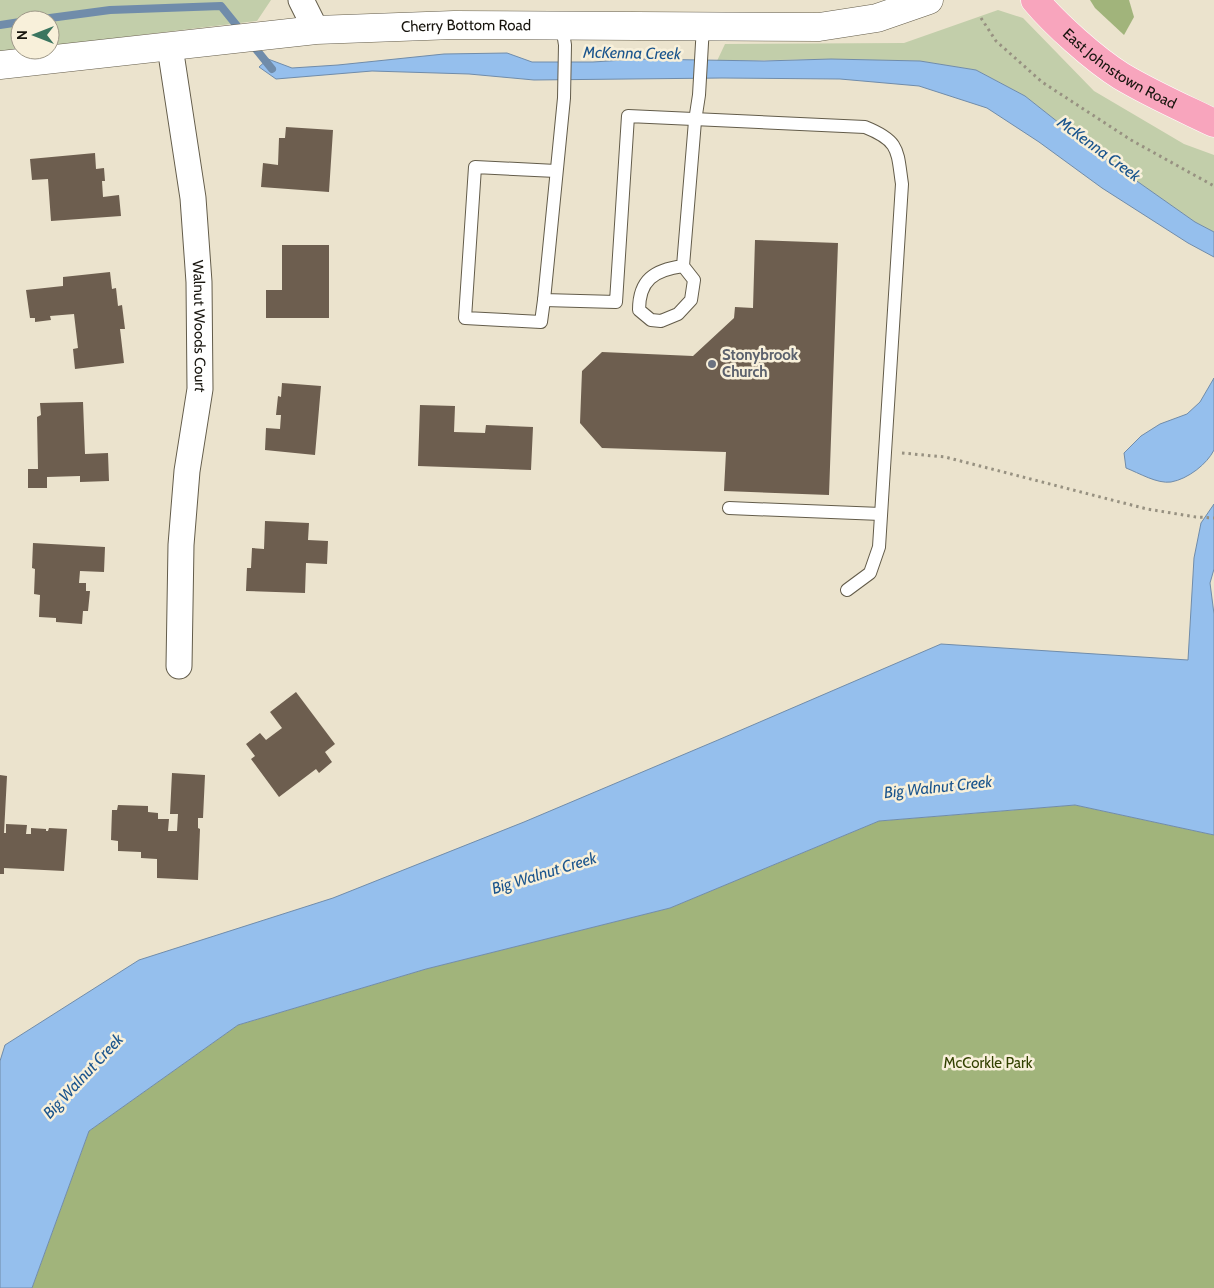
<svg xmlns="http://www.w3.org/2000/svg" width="1214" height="1288" font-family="Cabin,sans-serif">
<rect width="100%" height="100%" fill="#ebe3cd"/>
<g fill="#c2ceaa">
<path d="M0,0H271L257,21L50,46V20H20V50L0,52Z"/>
<path d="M998,10L1023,18L1094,91L1184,144L1214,155V232L1195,222L1097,153L1025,96L976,70L920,61L831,59L717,61L725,44L904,43Z"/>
</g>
<g fill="#a1b47b">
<path d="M1090,0H1129L1134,17L1124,35L1095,8Z"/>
<path d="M1075,805L1214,835V1288H32L89,1131L238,1025L426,969L670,908L879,821Z"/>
</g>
<g fill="#95bfed" stroke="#708caa">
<path d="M507,53L532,62H593L639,59L764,61L831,59L920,61L976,70L1025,96L1097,153L1195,222L1214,232V257L1188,243L1102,188L1039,142L987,108L919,86L840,79L722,78L534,80L469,74L372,71L276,79L259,67L268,59L292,68L338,65L444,54Z"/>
<path d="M1214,378V450C1207,464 1188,479 1171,482C1157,484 1139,473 1126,468L1124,453L1141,436L1160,424L1187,414L1200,402Z"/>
<path d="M1214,504V569L1210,583L1214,614V835L1075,805L879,821L670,908L426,969L238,1025L89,1131L32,1288H0V1061L5,1045L139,960L333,898L524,822L718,740L941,644L1188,660L1194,558L1201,523Z"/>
</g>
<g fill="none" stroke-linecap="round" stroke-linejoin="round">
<g stroke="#708caa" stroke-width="8">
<path d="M35,20L110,10L221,6L242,32"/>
<path d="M0,25L20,22"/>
<path d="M251,43L272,69"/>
</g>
</g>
<g fill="#6d5e4f">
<path d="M286,127L333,130L329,192L261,187L263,163L278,165L279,138H285Z"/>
<path d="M95,153L96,169L104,168L105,181H102L103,197L119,195L121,216L51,221L48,179L32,180L30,159Z"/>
<path d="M755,240L838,243L829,495L724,491L726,452L602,448L580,423L582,371L602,352L693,356L734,318L735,307L753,308Z"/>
<path d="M282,245H329V318H266V290H282Z"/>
<path d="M110,272L112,289L116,288L118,306L122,305L125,329H120L124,363L75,369L73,349L78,348L74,314L50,316L51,320L35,322V318H30L26,290L63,286V277Z"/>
<path d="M282,383L321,386L315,455L265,450L266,428L280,429L281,415H276L278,396L281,397Z"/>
<path d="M83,402L85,454L108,453L109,481L80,482V476L47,477V488H28V469H38L37,417L41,415L40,403Z"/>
<path d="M420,405L455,406L454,432L485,433L486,425L533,427L531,470L418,466Z"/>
<path d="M265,521L309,523L308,540L328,541L327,564L306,563L305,593L246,591L247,568H251L252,548L264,549Z"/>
<path d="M33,543L105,547L104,572L80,571L79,583H86V591H90L88,611H83L82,624L56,622V618L39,617L40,595L34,594L35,569L32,568Z"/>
<path d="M296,692L335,744L325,752L332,762L319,773L316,769L279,797L251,759L255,756L246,744L260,733L266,740L282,728L270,712Z"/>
<path d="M172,773L205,775L203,818H198V828L200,829L198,880L157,878V859L141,858V852L118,851V841L111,840L112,810H117L118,805L148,806V812L158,813V819H169L168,831H177L178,814H170Z"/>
<path d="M0,775L7,776L4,833H6V824L27,825L26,834H31V828L46,829V831H48L49,828L67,829L64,871L4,868V874H0Z"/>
</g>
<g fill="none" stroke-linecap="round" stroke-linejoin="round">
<defs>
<g id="lane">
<path d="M562,26L565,45L564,98L544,300L616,302L628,116L865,127C900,141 897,150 902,184L879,547L870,573L847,590"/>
<path d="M683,266C654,270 639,280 639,310L651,320L661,321L678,314L691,300L694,280L683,266L695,121L699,95L703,26"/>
<path d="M544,300L541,322L465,318L475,167L556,171"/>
<path d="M729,508L881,514"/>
</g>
<g id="street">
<path d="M301,0L316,30"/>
<path id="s1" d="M170,47L193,198L199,282L200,389L187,471L181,545L179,666"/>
</g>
<g id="secondary">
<path id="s2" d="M0,65L316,30L454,25L819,27L877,18L929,0"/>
</g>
<g id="highway">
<path id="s3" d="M1035,0C1055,24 1094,59 1121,76C1151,94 1183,108 1214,123"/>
</g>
</defs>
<use href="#lane" stroke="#635c4a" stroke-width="14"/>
<use href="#street" stroke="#635c4a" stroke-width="27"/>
<use href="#secondary" stroke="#635c4a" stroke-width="29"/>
<use href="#highway" stroke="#fff" stroke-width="29"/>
<g stroke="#979181" stroke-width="3" stroke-dasharray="2.5 4" stroke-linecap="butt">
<path d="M981,18L996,41L1042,82L1131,140L1214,186"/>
<path d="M902,453L945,457L1147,509L1196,517L1214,518"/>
</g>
<use href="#lane" stroke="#fff" stroke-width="12"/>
<use href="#street" stroke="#fff" stroke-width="25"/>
<use href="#secondary" stroke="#fff" stroke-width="28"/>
<use href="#highway" stroke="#f8a5bd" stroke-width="28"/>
</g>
<circle fill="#6b7280" stroke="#f8f0da" stroke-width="2" cx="712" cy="364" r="5"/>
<g text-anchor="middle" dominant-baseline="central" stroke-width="5" stroke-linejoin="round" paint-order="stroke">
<g font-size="15" fill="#18150e" stroke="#f8f0da">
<text stroke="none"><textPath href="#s2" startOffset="468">Cherry Bottom Road</textPath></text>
<text stroke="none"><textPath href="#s3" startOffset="110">East Johnstown Road</textPath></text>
<text stroke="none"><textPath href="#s1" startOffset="281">Walnut Woods Court</textPath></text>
</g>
<g font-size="15" font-weight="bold" fill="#5b616d" stroke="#f8f0da" text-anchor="start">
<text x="722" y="355">Stonybrook<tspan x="722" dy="17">Church</tspan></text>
</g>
<g font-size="15" fill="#324100" stroke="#f8f0da">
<text x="988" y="1063">McCorkle Park</text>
</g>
<g font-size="16" font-style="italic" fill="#1b558d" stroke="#f8f0da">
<text transform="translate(632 53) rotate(1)">McKenna Creek</text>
<text transform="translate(1099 149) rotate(36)">McKenna Creek</text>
<text transform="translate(938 787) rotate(-6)">Big Walnut Creek</text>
<text transform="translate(544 873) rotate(-17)">Big Walnut Creek</text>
<text transform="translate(83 1076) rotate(-47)">Big Walnut Creek</text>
</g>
</g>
<g transform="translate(35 35) rotate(270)"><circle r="24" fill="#f8f0da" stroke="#9e9888"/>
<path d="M0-4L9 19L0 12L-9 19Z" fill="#3a755f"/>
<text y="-8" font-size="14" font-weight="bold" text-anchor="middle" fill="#18150e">N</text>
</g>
</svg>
